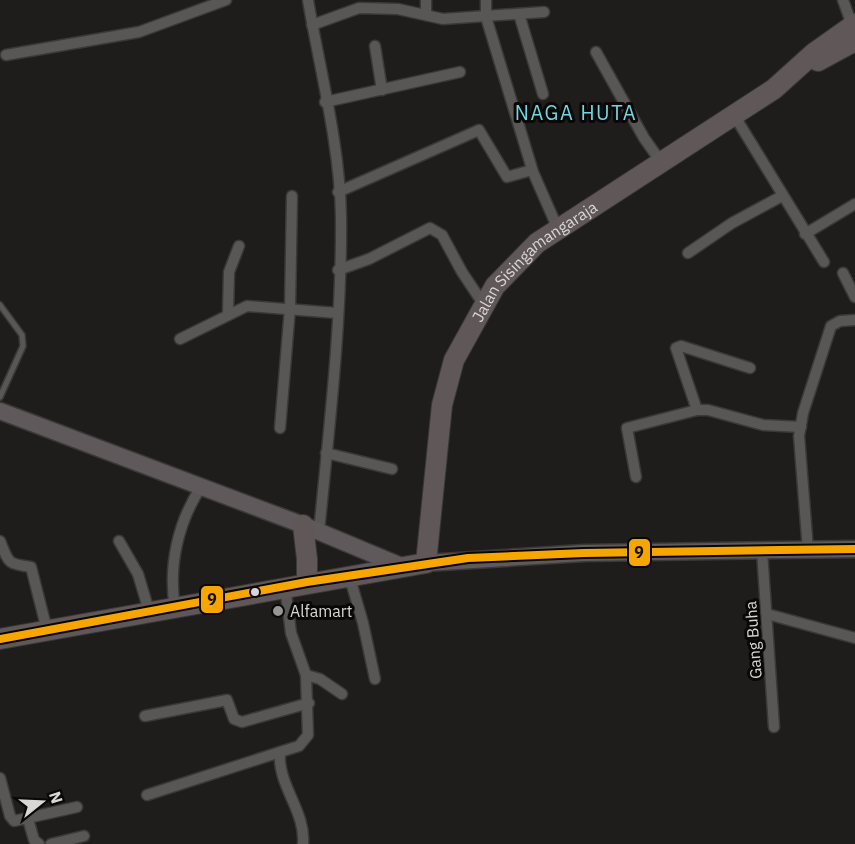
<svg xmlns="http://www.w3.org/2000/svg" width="855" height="844" font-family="'IBM Plex Sans',sans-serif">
<rect width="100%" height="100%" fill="#1f1d1c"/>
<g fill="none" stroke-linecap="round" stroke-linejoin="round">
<defs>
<path id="lane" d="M0,305L22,335L23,346L0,397"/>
<g id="street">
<path d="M308,0C320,71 340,145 341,217C342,322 329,428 319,532"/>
<path d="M486,0V17L533,172L558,229"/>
<path d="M843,0L852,25"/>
<path d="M519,14L543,94"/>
<path d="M426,15V0"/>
<path d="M312,25L359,8L398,9L443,19L544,12"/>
<path d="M375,46L382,90"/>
<path d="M596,52L644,138L661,162"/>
<path d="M6,55L139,32L226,0"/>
<path d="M325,102L460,72"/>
<path d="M734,115L824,262"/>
<path d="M338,192L479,130L507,177L532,170"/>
<path d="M805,234L855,204"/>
<path d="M688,253L732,223L782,196"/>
<path d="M338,270L369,259L430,228L442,235L462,272L484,305"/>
<path d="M843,273L855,297"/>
<path d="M228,314L229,272L239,246"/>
<path d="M180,339L247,306L337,313"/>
<path d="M750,368L681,346L676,348L697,410H708L763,425L801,427"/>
<path d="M280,428L290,308L292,196"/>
<path d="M326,453L392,469"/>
<path d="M636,477L627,428L697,410"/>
<path d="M0,541C9,563 7,564 31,567L47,630"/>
<path d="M119,541L138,574L149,611"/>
<path d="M808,550L799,436L803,413L831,326L840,321L855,320"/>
<path d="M762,551L774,727"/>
<path d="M349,575L363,623L375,679"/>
<path d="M285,586L291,633L306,675L308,735L299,746L280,752C277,785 306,811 303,844"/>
<path d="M175,608C168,566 178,522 201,487"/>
<path d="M767,614L855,638"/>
<path d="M306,675L320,679L342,694"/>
<path d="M145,716L227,700L234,719L242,722L309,703"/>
<path d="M0,778L10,816L14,821L77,807"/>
<path d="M147,795L280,752"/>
<path d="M28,819L34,840L39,844"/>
<path d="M51,844L84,836"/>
</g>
<g id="primary">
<path d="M0,411L303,525L401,566"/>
<path d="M426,563L584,553L855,549"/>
</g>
<g id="highway">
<path d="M818,61L855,41"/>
<path d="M303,525L307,559V582"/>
<path id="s1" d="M0,639L426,563L442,405L454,360L495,286L537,243L774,89L814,53L855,24"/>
</g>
</defs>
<use href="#lane" stroke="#3a3937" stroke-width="8"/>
<use href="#street" stroke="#3a3937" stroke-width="13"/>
<use href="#primary" stroke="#3a3937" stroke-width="19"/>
<use href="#highway" stroke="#3a3937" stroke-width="22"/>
<use href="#lane" stroke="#585756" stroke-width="5"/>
<use href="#street" stroke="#585756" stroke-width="10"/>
<use href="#primary" stroke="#60595b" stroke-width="16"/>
<use href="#highway" stroke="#605758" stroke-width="20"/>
<defs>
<path id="bus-1" d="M0,639L307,582L468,558L584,553L855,549"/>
</defs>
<use href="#bus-1" stroke="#090807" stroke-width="12"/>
<use href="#bus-1" stroke="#f7a600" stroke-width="8"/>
</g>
<circle fill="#d9d7d5" stroke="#090807" stroke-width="2" cx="255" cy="592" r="5"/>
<circle fill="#989694" stroke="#090807" stroke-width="2" cx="278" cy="611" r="6"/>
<g text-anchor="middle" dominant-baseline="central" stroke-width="6" stroke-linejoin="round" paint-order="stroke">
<g font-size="16" fill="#d9d7d5" stroke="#090807">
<text stroke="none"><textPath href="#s1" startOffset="768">Jalan Sisingamangaraja</textPath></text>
<text transform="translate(753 640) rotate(-94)">Gang Buha</text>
</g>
<g font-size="16" fill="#d9d7d5" stroke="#090807" text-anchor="start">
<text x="290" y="611">Alfamart</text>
</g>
<g font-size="20" letter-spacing="1.5" fill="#6dd8e4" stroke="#090807">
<text x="576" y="112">NAGA HUTA</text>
</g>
</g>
<g stroke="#090807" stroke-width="2">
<rect x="628" y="538" width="23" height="29" rx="6" fill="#f7a600"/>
<rect x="200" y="585" width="24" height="29" rx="6" fill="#f7a600"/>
</g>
<g font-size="16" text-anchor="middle" font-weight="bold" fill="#111">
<text x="639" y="558">9</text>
<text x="212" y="605">9</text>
</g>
<g transform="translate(42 802) rotate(72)" stroke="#090807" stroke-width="4.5" paint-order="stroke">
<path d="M0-4.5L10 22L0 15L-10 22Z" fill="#d9d7d5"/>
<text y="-9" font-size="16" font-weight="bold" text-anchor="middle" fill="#d9d7d5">N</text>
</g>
</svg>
